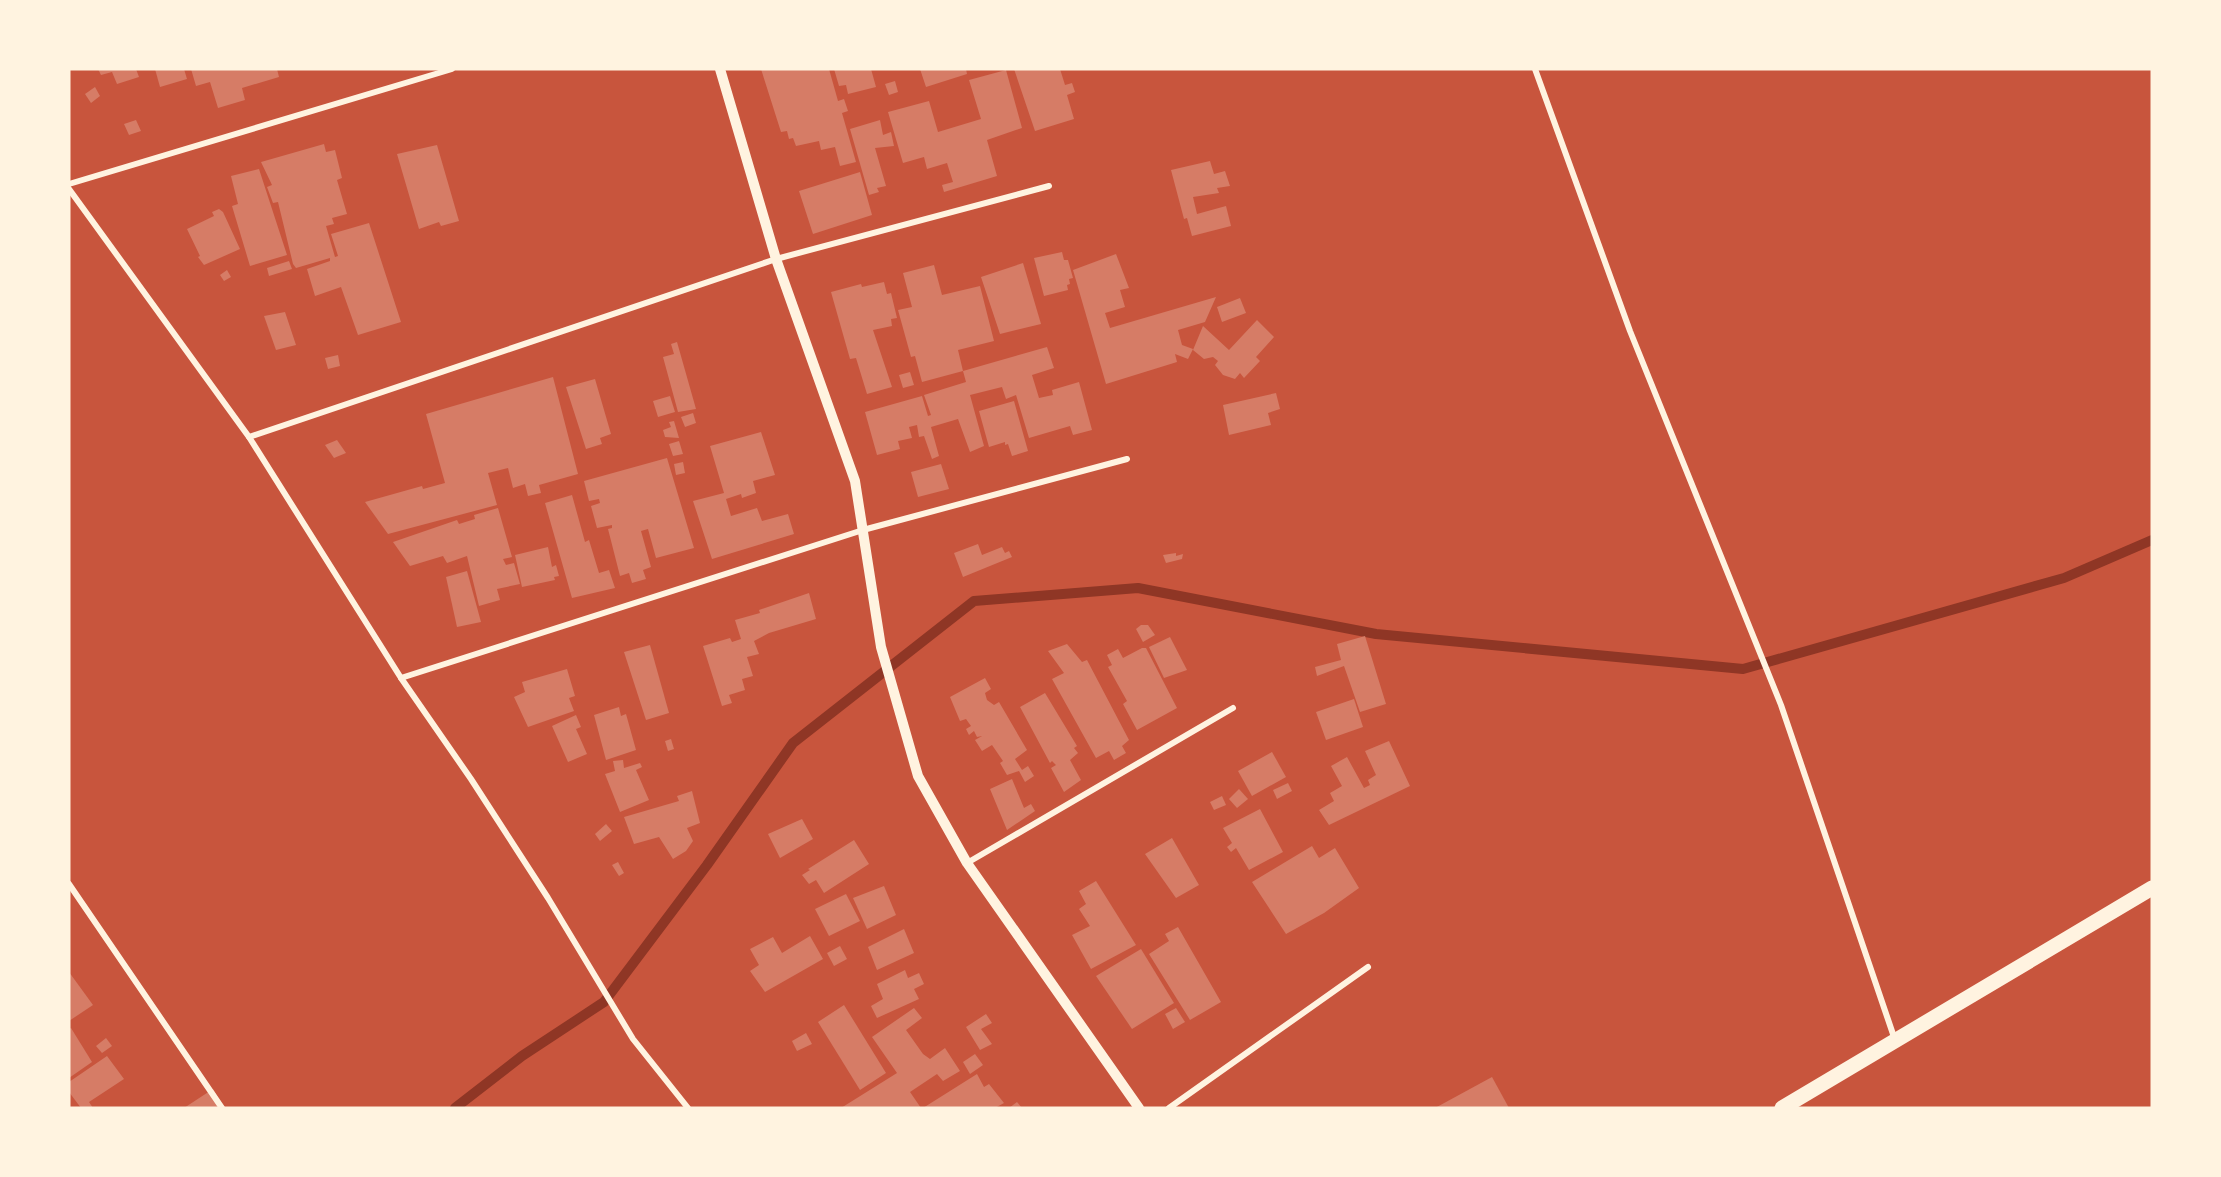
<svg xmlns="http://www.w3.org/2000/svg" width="2221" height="1177" font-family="Figtree,sans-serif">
<rect width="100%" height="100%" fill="#c8553d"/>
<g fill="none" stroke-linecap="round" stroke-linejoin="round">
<path stroke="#8f3625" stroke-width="10" d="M455,1108L522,1056L604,1002L707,865L793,743L974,601L1138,588L1376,634L1743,669L2064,578L2152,540"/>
</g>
<g fill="#d67c66">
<path d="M98,69H136L139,77L117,84L112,72L101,75Z"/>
<path d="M155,69H184L187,79L160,87Z"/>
<path d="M191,69H277L279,77L242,88L245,100L218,108L210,82L196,86Z"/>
<path d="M761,69H829L838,101L844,99L848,111L842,113L856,162L840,166L835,147L821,150L819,141L796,146L793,138L789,139L787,131L781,132Z"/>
<path d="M834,69H871L876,87L848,94L846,85L839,86Z"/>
<path d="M920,69H966L967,74L926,87Z"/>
<path d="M1014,69H1060L1065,85L1072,83L1075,92L1067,95L1074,119L1035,131Z"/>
<path d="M1006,70L1022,128L987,140L997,176L944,192L942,185L953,182L947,163L927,169L924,157L903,163L888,112L929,101L938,132L981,119L969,80Z"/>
<path d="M895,81L898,92L889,95L885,84Z"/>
<path d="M95,87L100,96L91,103L85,94Z"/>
<path d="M136,120L141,131L129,135L124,124Z"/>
<path d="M880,120L883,135L891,132L894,146L875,148L886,186L877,188L879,192L869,195L850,129Z"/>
<path d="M324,144L326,152L335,150L342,178L337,180L347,214L332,218L334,224L326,226L335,257L338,256L331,234L369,223L401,322L358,335L341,287L315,296L307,269L330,261V258L296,268L293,264L278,202L273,203L267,187L272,185L261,162Z"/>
<path d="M437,145L459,221L441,226L439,222L419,229L397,154Z"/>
<path d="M1210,161L1214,174L1225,171L1230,186L1217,188L1219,193L1193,197L1197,214L1226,206L1231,226L1192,236L1187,218L1184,219L1171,170Z"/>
<path d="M259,169L287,255L250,266L232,206L238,204L231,176Z"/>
<path d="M860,172L872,215L813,234L799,191Z"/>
<path d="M219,209L223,212L240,249L204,265L198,257L200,256L187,229L214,216L212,212Z"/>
<path d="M1062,252L1064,260H1068L1073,278L1069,279L1070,284L1067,285L1068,290L1044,296L1034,258Z"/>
<path d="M1116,254L1129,288L1120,290L1125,307L1105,313L1110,328L1216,297L1205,322L1178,330L1182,345L1193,349L1188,359L1175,354L1177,362L1106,384L1073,270Z"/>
<path d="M289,261L292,269L269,276L267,268Z"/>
<path d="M1023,263L1041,324L1000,334L981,277Z"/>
<path d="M934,265L942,295L980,286L994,341L958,350L963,371L922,382L915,356L911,357L898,310L912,307L903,273Z"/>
<path d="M227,270L231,277L224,281L220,275Z"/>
<path d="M884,282L887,294L891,293L897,318L891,319L892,326L873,330L892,387L867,394L856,358L850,359L831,292L861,284L862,287Z"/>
<path d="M1240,298L1246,313L1222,322L1217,307Z"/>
<path d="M285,312L296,345L276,350L264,316Z"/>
<path d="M1257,320L1274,337L1256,357L1260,361L1244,378L1240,373L1235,379L1223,375L1215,365L1218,361L1213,357L1204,359L1193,350L1203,326L1229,350Z"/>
<path d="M677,342L696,409L678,412L663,357L674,354L671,344Z"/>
<path d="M1047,347L1054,368L1032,375L1039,398L1053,395L1052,390L1079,382L1092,430L1073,435L1070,426L1029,438L1016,395L1006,399L1002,387L970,395L984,446L970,452L958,419L931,427L939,456L932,459L924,436L919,437L917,425L909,427L912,438L898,441L900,449L877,455L865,412L922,396L928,416L931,415L924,395L966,382L963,371Z"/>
<path d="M338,355L340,366L328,369L325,358Z"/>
<path d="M910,372L914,385L903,388L899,375Z"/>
<path d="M553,377L578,474L539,485L541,493L528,496L525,484L513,488L508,468L488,473L497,505L388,534L365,502L422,486L423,489L445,483L426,414Z"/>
<path d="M595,379L611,434L600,438L602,444L586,449L566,387Z"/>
<path d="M1276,393L1280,409L1268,413L1271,425L1229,435L1223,405Z"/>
<path d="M670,396L675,412L658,417L653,401Z"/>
<path d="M1014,401L1028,451L1012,456L1008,444L1005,445V442L989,447L979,411Z"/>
<path d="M693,413L696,423L685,427L681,417Z"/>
<path d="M674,421L679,438L665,437L663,430L671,427L669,422Z"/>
<path d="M761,432L775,475L753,481L756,493L742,498L741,494L726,499L731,516L757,508L762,521L788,514L794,534L712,559L693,501L724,493L710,446Z"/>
<path d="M337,440L346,453L334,458L325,445Z"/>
<path d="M679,441L683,454L673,456L669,444Z"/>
<path d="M667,458L694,548L656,558L648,529L641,531L651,567L643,570L646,579L632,583L629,573L620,576L608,529L612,528V525L597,528L591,506L600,503L599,499L589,501L584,481Z"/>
<path d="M683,462L685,473L676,475L674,464Z"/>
<path d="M941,464L949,489L918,497L911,472Z"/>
<path d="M572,495L585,542L589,540L599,573L609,570L615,588L572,598L545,503Z"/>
<path d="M498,508L512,557L503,559L506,565L514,563L520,584L497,589L500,600L479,606L467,556L447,563L443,556L410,566L393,542L457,520L459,524L475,519L474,515Z"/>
<path d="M978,544L982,555L1002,547L1005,553L1009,551L1012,557L963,577L954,553Z"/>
<path d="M548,547L552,567L556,565L559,576L554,577L555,580L522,587L515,555Z"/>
<path d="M1176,553V556L1183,554L1182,559L1166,563L1163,555Z"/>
<path d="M467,571L481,622L457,627L446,577Z"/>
<path d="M809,593L816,619L769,633L754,641L759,654L747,657L753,676L742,679L745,690L729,695L732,703L722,706L703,646L730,638L732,642L741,639L735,620L760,613L759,610Z"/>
<path d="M1141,625H1148L1155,635L1143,642L1136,629Z"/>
<path d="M1365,636L1386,704L1360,712L1344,666L1317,676L1315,667L1341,660L1337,644Z"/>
<path d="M1170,637L1187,670L1164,678L1149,647Z"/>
<path d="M1067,644L1082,662L1087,660L1129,740L1122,746L1126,753L1114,760L1109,751L1096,758L1052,679L1064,673L1048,651Z"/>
<path d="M650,645L669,713L646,720L624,652Z"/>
<path d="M1142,648H1146L1177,708L1137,730L1123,704L1127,701L1108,667L1112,665L1107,655L1118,649L1123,658Z"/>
<path d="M567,669L575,696L569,698L574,711L528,727L514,697L525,692L522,682Z"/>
<path d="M985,678L991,689L985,693L987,700L994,705L999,702L1027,750L1015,759L1022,770L1028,766L1034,776L1025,782L1019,771L1007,775L1000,763L1003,761L992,745L982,751L975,740L982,736L977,737L974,731L969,735L966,729L971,726L966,719L960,721L950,697Z"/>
<path d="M1045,693L1077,746L1074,748L1078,753L1070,760L1081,780L1064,792L1051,768L1056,765L1052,761L1050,763L1020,707Z"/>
<path d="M1354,699L1363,727L1326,740L1316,712Z"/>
<path d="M619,707L621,716L626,714L636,750L606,760L594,715Z"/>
<path d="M576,715L581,727L576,729L587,754L568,762L552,726Z"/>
<path d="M671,739L674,749L668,751L665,741Z"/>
<path d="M1389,741L1410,786L1329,825L1319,810L1334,801L1330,793L1342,786L1331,766L1347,757L1364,788L1370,785L1368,780L1376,775L1365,751Z"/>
<path d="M1272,752L1286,777L1252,796L1238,771Z"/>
<path d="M623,760L624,768L640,763L642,767L636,770L649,800L620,812L605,774L615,771L613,761Z"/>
<path d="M1012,779L1024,808L1031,804L1035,811L1007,830L990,789Z"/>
<path d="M1288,783L1292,791L1277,799L1273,790Z"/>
<path d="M1239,789L1248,799L1237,808L1229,799Z"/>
<path d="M692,791L700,823L687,828L693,841L686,851L673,859L659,837L634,844L624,817L679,801L677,796Z"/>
<path d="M1222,796L1226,805L1214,810L1210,802Z"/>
<path d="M1260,809L1283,852L1249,870L1236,848L1231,852L1227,847L1232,843L1223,828Z"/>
<path d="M802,819L813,839L780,858L768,834Z"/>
<path d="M606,824L612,831L600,841L595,834Z"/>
<path d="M1172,838L1199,885L1176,898L1145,854Z"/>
<path d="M854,840L869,864L824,893L816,880L809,884L802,875L810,870L808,869Z"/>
<path d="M1312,846L1319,858L1335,848L1359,888L1324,913L1286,934L1252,882Z"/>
<path d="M618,862L624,873L619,876L612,865Z"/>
<path d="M1096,881L1136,945L1091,969L1072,935L1090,926L1079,909L1086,904L1079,891Z"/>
<path d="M884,886L896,915L867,929L853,898Z"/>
<path d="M846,894L860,921L829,936L815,909Z"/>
<path d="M1178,927L1221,1002L1190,1020L1149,954L1169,941L1165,934Z"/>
<path d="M904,929L914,953L877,970L868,947Z"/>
<path d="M810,936L823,959L765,992L750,971L759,965L750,949L773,937L782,953Z"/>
<path d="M840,946L847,959L834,966L827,953Z"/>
<path d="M1141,949L1174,1003L1132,1029L1096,976Z"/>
<path d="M905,970L908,978L919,973L924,984L914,989L919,999L877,1018L871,1006L883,999L877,984Z"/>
<path d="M69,972L93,1005L69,1021Z"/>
<path d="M844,1005L886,1073L860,1090L818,1022Z"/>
<path d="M914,1008L922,1018L906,1030L923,1054L930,1059L945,1048L960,1071L943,1081L937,1074L910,1092L921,1108H841L897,1073L872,1037Z"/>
<path d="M1176,1008L1185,1022L1173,1029L1165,1014Z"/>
<path d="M986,1014L992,1023L981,1029L992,1044L980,1050L966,1027Z"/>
<path d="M71,1028L92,1062L69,1078V1029Z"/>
<path d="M806,1033L812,1044L797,1051L792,1041Z"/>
<path d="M106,1038L112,1046L102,1053L96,1046Z"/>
<path d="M975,1054L983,1065L970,1074L963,1062Z"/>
<path d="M107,1056L124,1079L89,1102L93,1108H81L69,1092V1082Z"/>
<path d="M977,1074L984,1087L989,1084L1004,1103L995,1108H923Z"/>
<path d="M1492,1077L1509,1108H1435Z"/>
<path d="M213,1089L224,1108H184Z"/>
<path d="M1017,1102L1022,1108H1009Z"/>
</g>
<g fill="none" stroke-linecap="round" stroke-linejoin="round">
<g stroke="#fff3e0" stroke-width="6">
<path d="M1535,69L1630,331L1781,705L1895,1040"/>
<path d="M69,184L452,69"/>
<path d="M69,189L249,437L401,678L471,779L548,898L633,1039L688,1108"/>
<path d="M249,437L776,259L1049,186"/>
<path d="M401,678L863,530L1127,459"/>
<path d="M967,863L1233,708"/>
<path d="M69,884L222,1108"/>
<path d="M1169,1108L1368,967"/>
</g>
<path stroke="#fff3e0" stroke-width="10" d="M720,69L776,259L855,481L881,647L918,776L967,863L1139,1108"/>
<path stroke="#fff3e0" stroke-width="15" d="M1782,1108L2152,888"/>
</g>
<rect width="2221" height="1177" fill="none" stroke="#fff3e0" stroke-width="141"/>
</svg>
